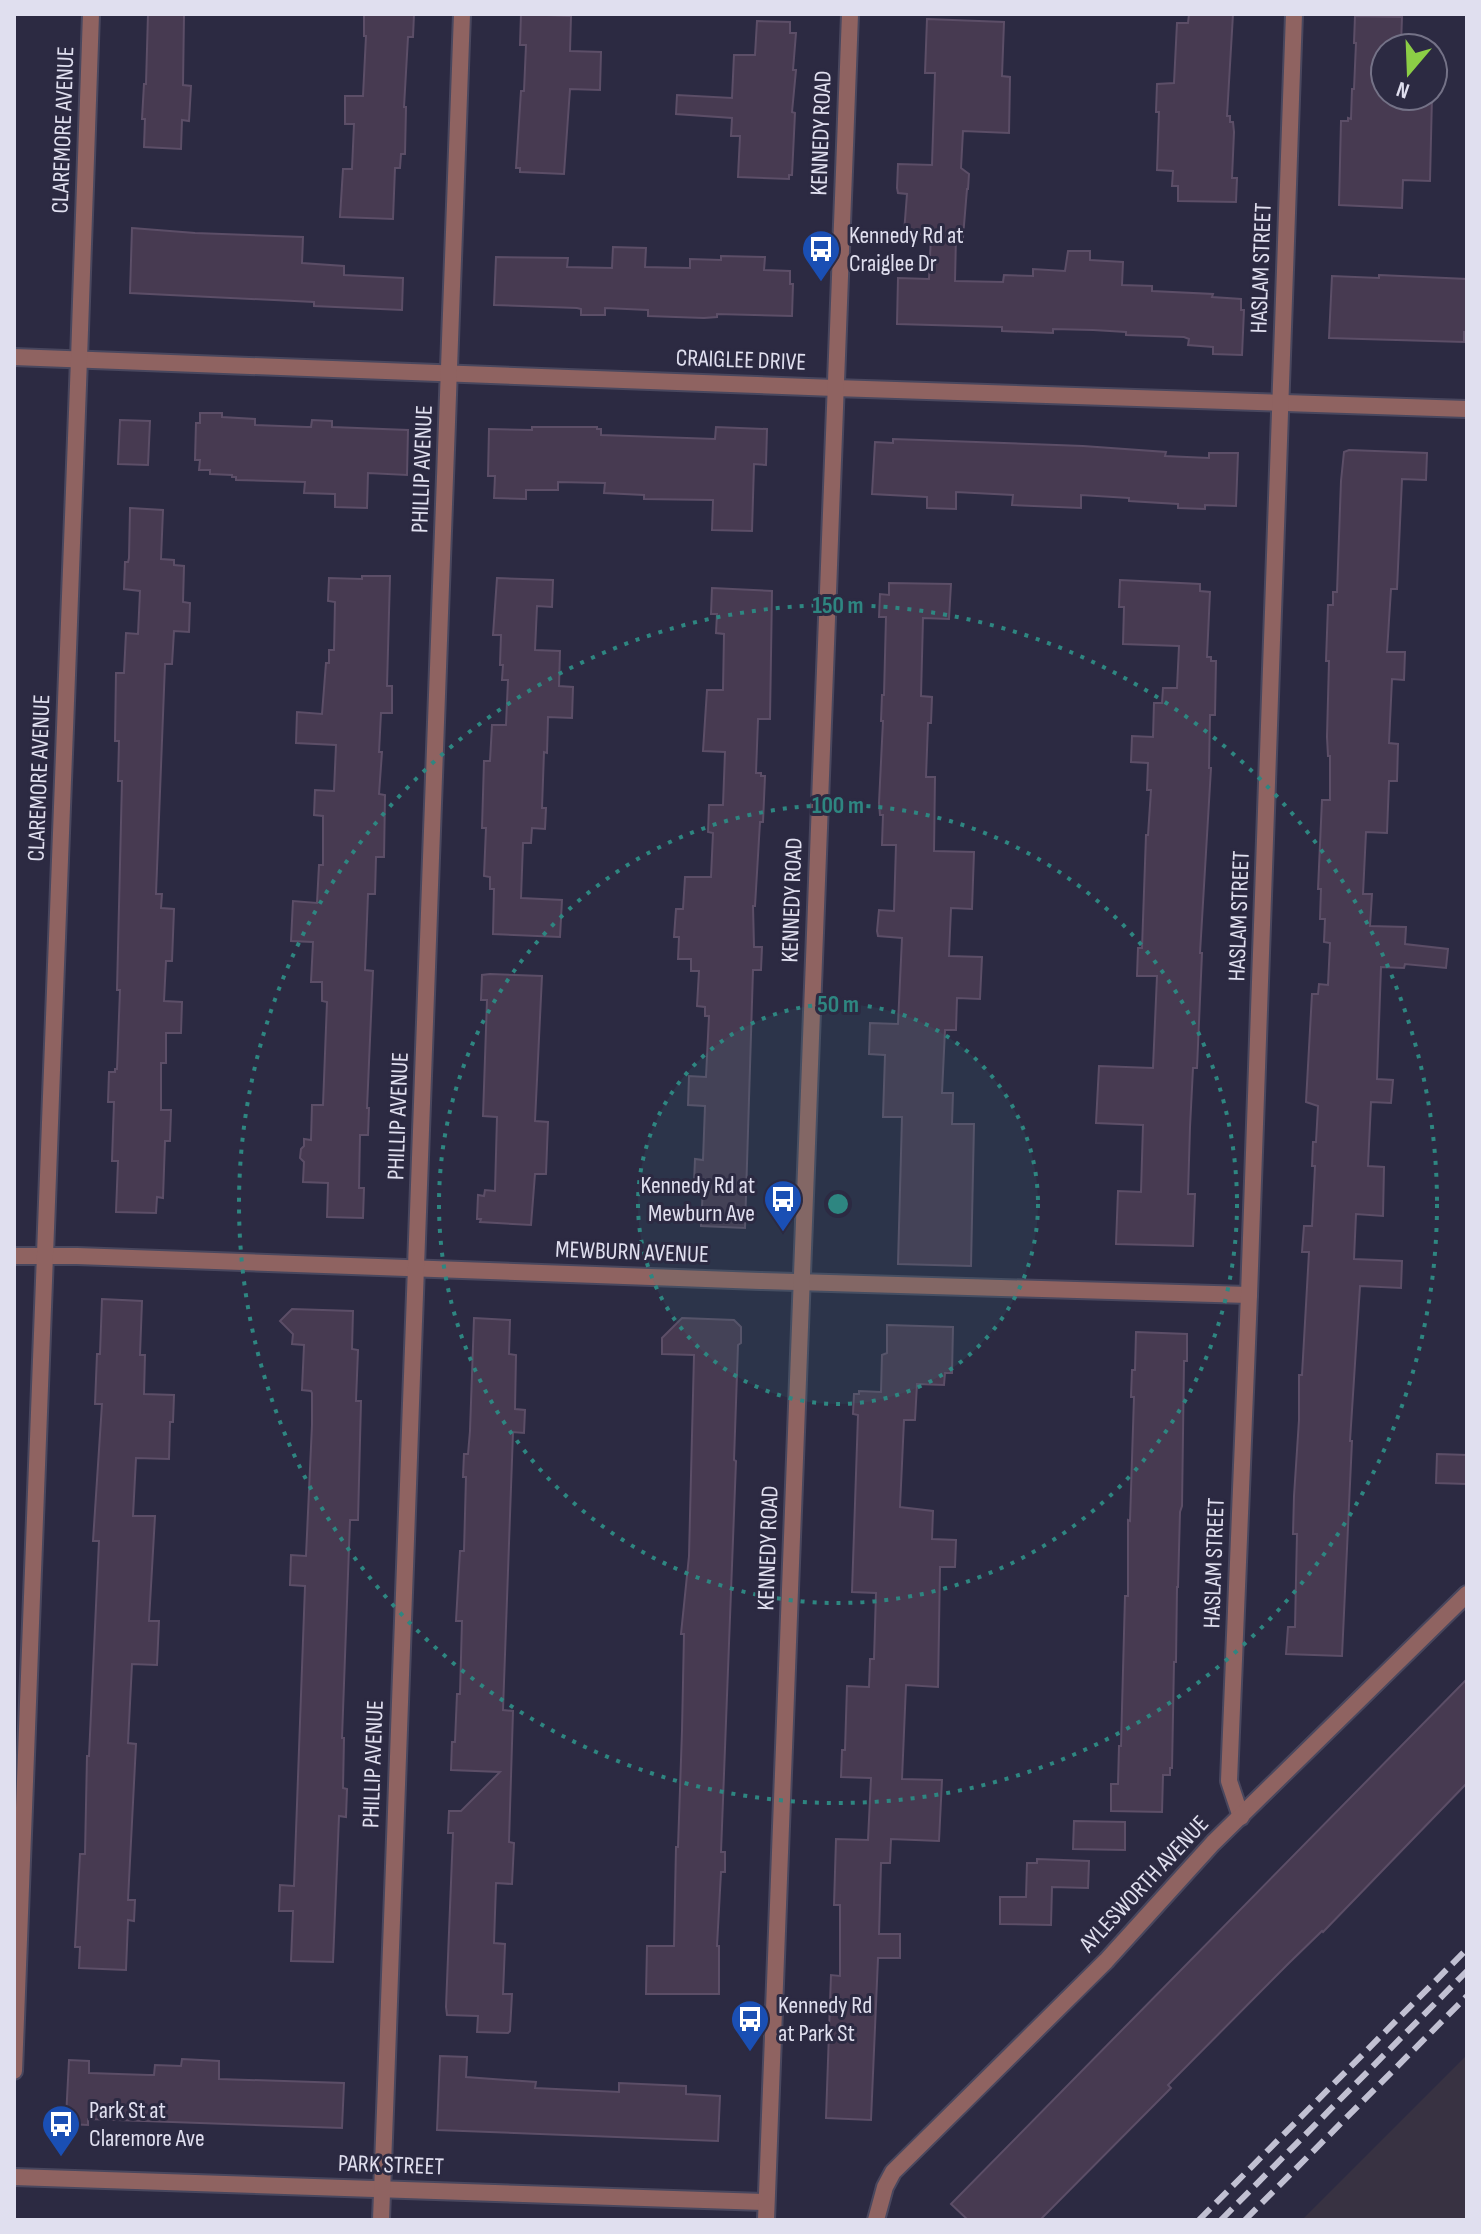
<svg xmlns="http://www.w3.org/2000/svg" width="1481" height="2234" font-family="'Sofia Sans Condensed',sans-serif">
<rect width="100%" height="100%" fill="#2c2a42"/>
<path fill="#383242" d="M1467,2055V2220H1302Z"/>
<g fill="#473a51" stroke="#5c4e67" stroke-width="2">
<path d="M148,14H184L183,85L191,86L189,121L182,120L181,149L144,147L145,119H142L144,84H146Z"/>
<path d="M364,14H414L413,37H408L404,107H406L405,154H401L400,168H395L393,219L340,217L343,169H352L354,124H345V96H363L366,36H364Z"/>
<path d="M521,14L571,16L570,51L601,52L600,90L570,89L564,174L520,172V168H516L521,91H524L526,45H520Z"/>
<path d="M1189,14H1233L1227,116H1230V122H1233L1234,132L1232,178H1237L1236,202L1178,201V186H1172L1173,171L1157,170L1159,112H1156L1157,84L1174,83L1177,23H1188Z"/>
<path d="M1355,16L1402,17L1401,45L1385,44V96H1432L1430,181L1403,180L1402,208L1339,205L1341,121H1348V118L1351,119L1352,89H1354L1356,43H1354Z"/>
<path d="M927,19L1004,22L1002,76L1010,77L1009,133L963,131L961,168L969,174L968,189H967L963,237L956,236L955,281L1003,282L1004,275L1033,276V269L1065,271L1068,251H1090V260L1123,262L1122,285L1152,286V291L1213,294L1212,297L1241,299V310H1244L1242,355L1213,354V347L1188,345L1189,339L1184,337L1126,335V332L1093,330L1053,329V333L1002,331V327L897,324L898,278L929,279L931,235L904,233L907,194L898,193L897,188L898,164L932,165L935,73H925Z"/>
<path d="M757,21L790,22V33H796L793,70H796L792,112L795,113L792,175H789V179L738,177L740,136H731L732,118L676,114L677,95L732,98L734,55H755Z"/>
<path d="M132,228L195,233L303,237L302,263L344,266V275L403,278L402,310L314,306V302L130,293Z"/>
<path d="M613,247L646,248L645,267L690,268V259L721,260V256L765,257L764,270L790,271V284H793L792,316L717,314V317L704,318L648,316V310L605,308V315H581V309L577,308L494,305L496,257L568,258L567,267L612,268Z"/>
<path d="M1379,275L1467,279V332H1464V342L1329,338L1332,276L1379,278Z"/>
<path d="M200,413H222V417L255,419V425L307,427H311L312,420L332,421V427L408,430L407,475L368,473L367,508L335,507V494L304,493L305,482L236,480V477H232V475L210,474V470H199L200,460H195L196,423H200Z"/>
<path d="M120,420L150,421L148,465L118,464Z"/>
<path d="M532,427H597V429H601V435L715,439L716,427L767,429L766,465L754,464L752,531L712,530L713,500L644,499V495L604,493L605,483L558,482V490H526V499L494,498L495,476H488L489,429L532,430Z"/>
<path d="M893,439L1083,446L1166,452L1165,456L1209,458V453H1238L1236,506L1205,505V509L1178,508V504L1129,501V498L1081,495V508L1012,505L1013,495L956,492V509L927,508V497L872,494L875,442L893,443Z"/>
<path d="M1349,450L1427,453L1426,480L1402,479L1397,589H1391L1387,652H1405L1404,680L1392,679L1389,743L1398,744L1397,781H1389L1387,833L1366,832L1363,894H1372L1370,926L1406,927L1405,944L1448,949L1446,968L1405,964L1404,968L1381,967L1377,1079L1393,1080L1391,1103L1371,1102L1368,1166L1384,1167L1383,1216L1356,1214L1354,1259L1402,1261L1401,1288L1360,1286L1350,1441H1352L1342,1656L1286,1654L1288,1627H1295L1297,1534H1293L1294,1496L1299,1420V1375H1302L1309,1252H1302L1304,1226H1312L1315,1166H1312L1313,1142H1316L1318,1106L1306,1102L1312,994H1318L1319,984L1328,985L1330,943L1324,942L1325,919H1320L1321,889H1318L1322,800H1330V756H1328L1327,737L1329,661H1326L1328,605H1333V592H1337L1341,481L1344,452Z"/>
<path d="M130,508L163,510L161,559L174,560V565L184,566L183,602L190,603L189,632L174,631L172,664H165L156,894H162L161,908L174,909L172,961H166L164,1001L182,1002L181,1033H166V1063H161V1110H171L170,1141H165L163,1198L157,1197L156,1213L116,1212L118,1161H112L114,1102H108L109,1072H115V1069H117L120,990H117L122,781H118L119,741H115L116,673H124L126,633L138,634L140,591L124,589L125,562H128L129,558Z"/>
<path d="M362,576H390L387,686H392V713H381L379,752H382L379,794L385,795L384,857H376L375,894H368L365,970L373,971L367,1108H369L368,1135H360L359,1188H364L363,1218L327,1217L328,1183L303,1182L304,1162L300,1158L301,1149L304,1146V1139L311,1140L312,1105H323L327,1002L322,1001V982H311L313,942L291,941L293,901L317,903L319,865H323V816L314,815L315,790L334,791L336,745L296,743L297,712L322,714L326,663H329V650H334L335,602L328,601L329,578L362,579Z"/>
<path d="M497,578L553,580L552,607L537,606L535,650L560,651L559,686L573,687L572,718L548,717L547,753L544,752L542,808H546L545,829L532,828L531,843H523L521,898L562,900L560,937L493,934L494,889H490V877L484,876L486,828H482L484,761H490L492,725H506L508,680H502L503,665H500L501,635H493Z"/>
<path d="M1120,580L1200,584V591L1210,592L1207,657H1211V661H1216L1215,715H1210L1209,768H1211L1200,953H1202L1197,1068H1193L1190,1127L1188,1194H1195L1193,1246L1116,1244L1118,1191L1141,1192L1143,1125L1096,1123L1099,1066L1153,1068L1157,976H1137L1138,948H1142L1146,835H1148L1151,790H1147L1148,763L1131,762L1132,736L1153,737L1154,703H1162L1163,688H1177L1179,646L1123,644L1124,607H1119Z"/>
<path d="M889,583L951,584L949,619L923,618L921,696L932,697L931,723H928L926,777H935L934,851L974,852L972,909L951,908L949,956L982,957L980,999L957,998L956,1030H945L942,1093H953L952,1124H974L971,1266L898,1264L902,1117H883L885,1055L869,1054L870,1023L898,1024L902,938L878,936L877,931L879,910L894,911L896,845H882L883,815H880L879,803L883,721H881L882,695H884L886,617H879L880,594L889,595Z"/>
<path d="M712,588L772,591L770,719H758L756,773H761V776H765L763,822H760L755,906H753L754,947H762L761,970H753L745,1228L701,1226L703,1187V1183H694L695,1159L703,1160L705,1106L688,1105L689,1076L706,1077L709,1016H705V1007L697,1006L699,971H691V959H678L679,937H674L676,909H683L685,877H711L713,833L708,832L709,805H723L725,752L703,751L707,690H723L724,634L716,633L717,614H711Z"/>
<path d="M490,974L542,976L535,1121L548,1122L546,1174H535L531,1225L480,1222L481,1219H477L478,1195L484,1196L485,1190L495,1191L497,1117L483,1116L487,1000H481L482,975Z"/>
<path d="M102,1299L142,1301L140,1355H145L144,1394L174,1395L173,1422H170L169,1459L136,1458L133,1516H155L149,1621H159L157,1665L132,1664L128,1743L136,1744L128,1900H135L134,1921L128,1920L126,1970L79,1968L80,1947H75L80,1854H85L87,1756H89L99,1541H93L102,1404H95L97,1354H100Z"/>
<path d="M292,1309L353,1311L352,1349L358,1350L356,1401H361L358,1520H350L342,1738H344L343,1788L347,1789L346,1817L339,1816L333,1962L291,1961L293,1911H279L280,1885L294,1886L305,1586L290,1585L291,1555L306,1556L312,1425V1393L311,1391L302,1390L304,1345L292,1344L293,1334L280,1321Z"/>
<path d="M474,1318L510,1320L509,1354L516,1355L515,1409L525,1410L524,1433L513,1432L503,1710L513,1711L509,1842L514,1843L512,1884L496,1883L494,1943L505,1944L503,1994H512L510,2031L508,2033L477,2032L478,2016L447,2015L446,2007L453,1833H448L449,1811H461L500,1772L451,1770L452,1742H455L457,1694H460L462,1621H456L460,1551H464L466,1477H463L464,1454H468L470,1431Z"/>
<path d="M682,1318L734,1320L741,1327V1343L738,1345L734,1460L736,1461L721,1852H725V1872H721L717,1946H719V1994H646L647,1946H674L676,1847H678L682,1731L684,1634H681L689,1556L694,1355L662,1354V1338Z"/>
<path d="M887,1325L953,1327L952,1373H945L944,1385L917,1384L915,1420H904L900,1507L933,1511L932,1539L956,1540L955,1567H940L938,1687L906,1685L902,1779L942,1780L939,1841L891,1839L890,1863H881L879,1934H900V1958H878L871,2120L826,2118L831,1975L840,1976V1905H834L836,1839L868,1840L871,1778L841,1777L842,1750H845L847,1686L869,1687L870,1659H874L876,1593L852,1592L858,1415L853,1414L854,1394H859V1391L881,1392L882,1355L887,1353Z"/>
<path d="M1136,1332L1187,1334V1361H1184L1182,1506L1180,1512L1178,1587H1177L1176,1662H1174L1172,1768H1170V1775H1163L1162,1812L1111,1811V1784H1118L1119,1746H1121L1125,1596H1128V1520L1130,1521L1134,1397H1131L1132,1370H1135Z"/>
<path d="M1437,1454L1467,1455V1484L1436,1483Z"/>
<path d="M1467,1679V1783L1323,1932L1322,1931L1288,1964L1168,2085L1171,2088L1040,2220H968L951,2204Z"/>
<path d="M1074,1821L1125,1822V1850L1073,1849Z"/>
<path d="M1037,1859L1089,1861L1088,1888L1052,1887L1051,1925L1000,1924V1897H1026L1027,1863H1037Z"/>
<path d="M440,2056L467,2057L466,2077L536,2082L535,2088L619,2092V2083L686,2086V2094L720,2096L718,2141L437,2130Z"/>
<path d="M182,2059L219,2061V2079L344,2083L342,2128L88,2119V2125L68,2124V2118H66L69,2060L89,2061V2073L149,2075H154L155,2065L181,2066Z"/>
</g>
<g fill="none" stroke-linecap="round" stroke-linejoin="round">
<defs>
<g id="minor">
<path d="M14,357L835,388L1467,409"/>
<path d="M14,1256H77L760,1281L1249,1295"/>
<path d="M1241,1817L1229,1781L1249,1295L1294,14"/>
<path d="M14,2071L79,359L91,14"/>
<path d="M14,2177L766,2202"/>
<path d="M381,2220L462,14"/>
<path d="M876,2220L885,2187L893,2172L1106,1961L1213,1843L1467,1594"/>
</g>
<path id="tertiary" d="M766,2220L850,14"/>
</defs>
<use href="#minor" stroke="#49475e" stroke-width="20"/>
<use href="#tertiary" stroke="#49475e" stroke-width="20"/>
<use href="#minor" stroke="#8f6361" stroke-width="16"/>
<use href="#tertiary" stroke="#8f6361" stroke-width="16"/>
<g stroke="#c1c0d2" stroke-width="6" stroke-dasharray="16 8" stroke-linecap="butt">
<path d="M1199,2220L1467,1949"/>
<path d="M1221,2220L1467,1971"/>
<path d="M1245,2220L1467,1996"/>
</g>
</g>
<circle cx="838" cy="1204" r="200" fill="#2e8681" fill-opacity=".12"/>
<g fill="none" stroke="#2e8681" stroke-width="4" stroke-dasharray="4 8">
<circle cx="838" cy="1204" r="200"/>
<circle cx="838" cy="1204" r="399"/>
<circle cx="838" cy="1204" r="599"/>
</g>
<defs>
<symbol id="bus-pin" viewBox="-11 -11 22 30"><path d="M0 17L-7.5 6A9.5 9.5 0 1 1 7.5 6Z" fill="#1a4fb4" stroke="#2c2a42"/><path d="M-5-6H5V4H4V6H2V4H-2V6H-4V4H-5ZM-3.5-4V0h7V-4ZM-3.5 1.2v1.5H-2V1.2ZM2 1.2v1.5H3.5V1.2Z" fill="#fff"/></symbol>
</defs>
<g fill-rule="evenodd">
<use href="#bus-pin" x="799" y="227" width="44" height="60"/>
<use href="#bus-pin" x="761" y="1177" width="44" height="60"/>
<use href="#bus-pin" x="728" y="1997" width="44" height="60"/>
<use href="#bus-pin" x="39" y="2102" width="44" height="60"/>
</g>
<g text-anchor="middle" dominant-baseline="central" stroke-width="6" stroke-linejoin="round" paint-order="stroke">
<g font-size="24" fill="#e0dfef" stroke="#2c2a42">
<text transform="translate(63 130) rotate(-88)">CLAREMORE AVENUE</text>
<text transform="translate(821 133) rotate(-88)">KENNEDY ROAD</text>
<text transform="translate(1261 268) rotate(-88)">HASLAM STREET</text>
<text transform="translate(741 360) rotate(2)">CRAIGLEE DRIVE</text>
<text transform="translate(422 469) rotate(-88)">PHILLIP AVENUE</text>
<text transform="translate(39 778) rotate(-88)">CLAREMORE AVENUE</text>
<text transform="translate(792 900) rotate(-88)">KENNEDY ROAD</text>
<text transform="translate(1239 916) rotate(-88)">HASLAM STREET</text>
<text transform="translate(398 1116) rotate(-88)">PHILLIP AVENUE</text>
<text transform="translate(632 1252) rotate(2)">MEWBURN AVENUE</text>
<text transform="translate(768 1548) rotate(-88)">KENNEDY ROAD</text>
<text transform="translate(1214 1563) rotate(-88)">HASLAM STREET</text>
<text transform="translate(373 1764) rotate(-88)">PHILLIP AVENUE</text>
<text transform="translate(1144 1884) rotate(-47)">AYLESWORTH AVENUE</text>
<text transform="translate(391 2165) rotate(2)">PARK STREET</text>
</g>
<g font-size="24" fill="#e0dfef" stroke="#2c2a42" text-anchor="start">
<text x="849" y="235">Kennedy Rd at<tspan x="849" dy="28">Craiglee Dr</tspan></text>
<text x="755" y="1185" text-anchor="end">Kennedy Rd at<tspan x="755" dy="28">Mewburn Ave</tspan></text>
<text x="778" y="2005">Kennedy Rd<tspan x="778" dy="28">at Park St</tspan></text>
<text x="89" y="2110">Park St at<tspan x="89" dy="28">Claremore Ave</tspan></text>
</g>
</g>
<circle cx="838" cy="1204" r="12" fill="#2e8681" stroke="#2c2a42" stroke-width="4"/>
<g font-size="24" text-anchor="middle" font-weight="bold" fill="#2e8681" stroke="#2c2a42" stroke-width="6" stroke-linejoin="round" paint-order="stroke">
<text x="838" y="613">150 m</text>
<text x="838" y="813">100 m</text>
<text x="838" y="1012">50 m</text>
</g>
<rect width="1481" height="2234" fill="none" stroke="#e0dfef" stroke-width="32"/>
<g transform="translate(1409 72) rotate(199)"><circle r="38" fill="#2c2a42" stroke="#747287" stroke-width="2"/>
<path d="M0-6L14 30L0 20L-14 30Z" fill="#8cce46"/>
<text y="-12" font-size="22" font-weight="bold" text-anchor="middle" fill="#e0dfef">N</text>
</g>
</svg>
